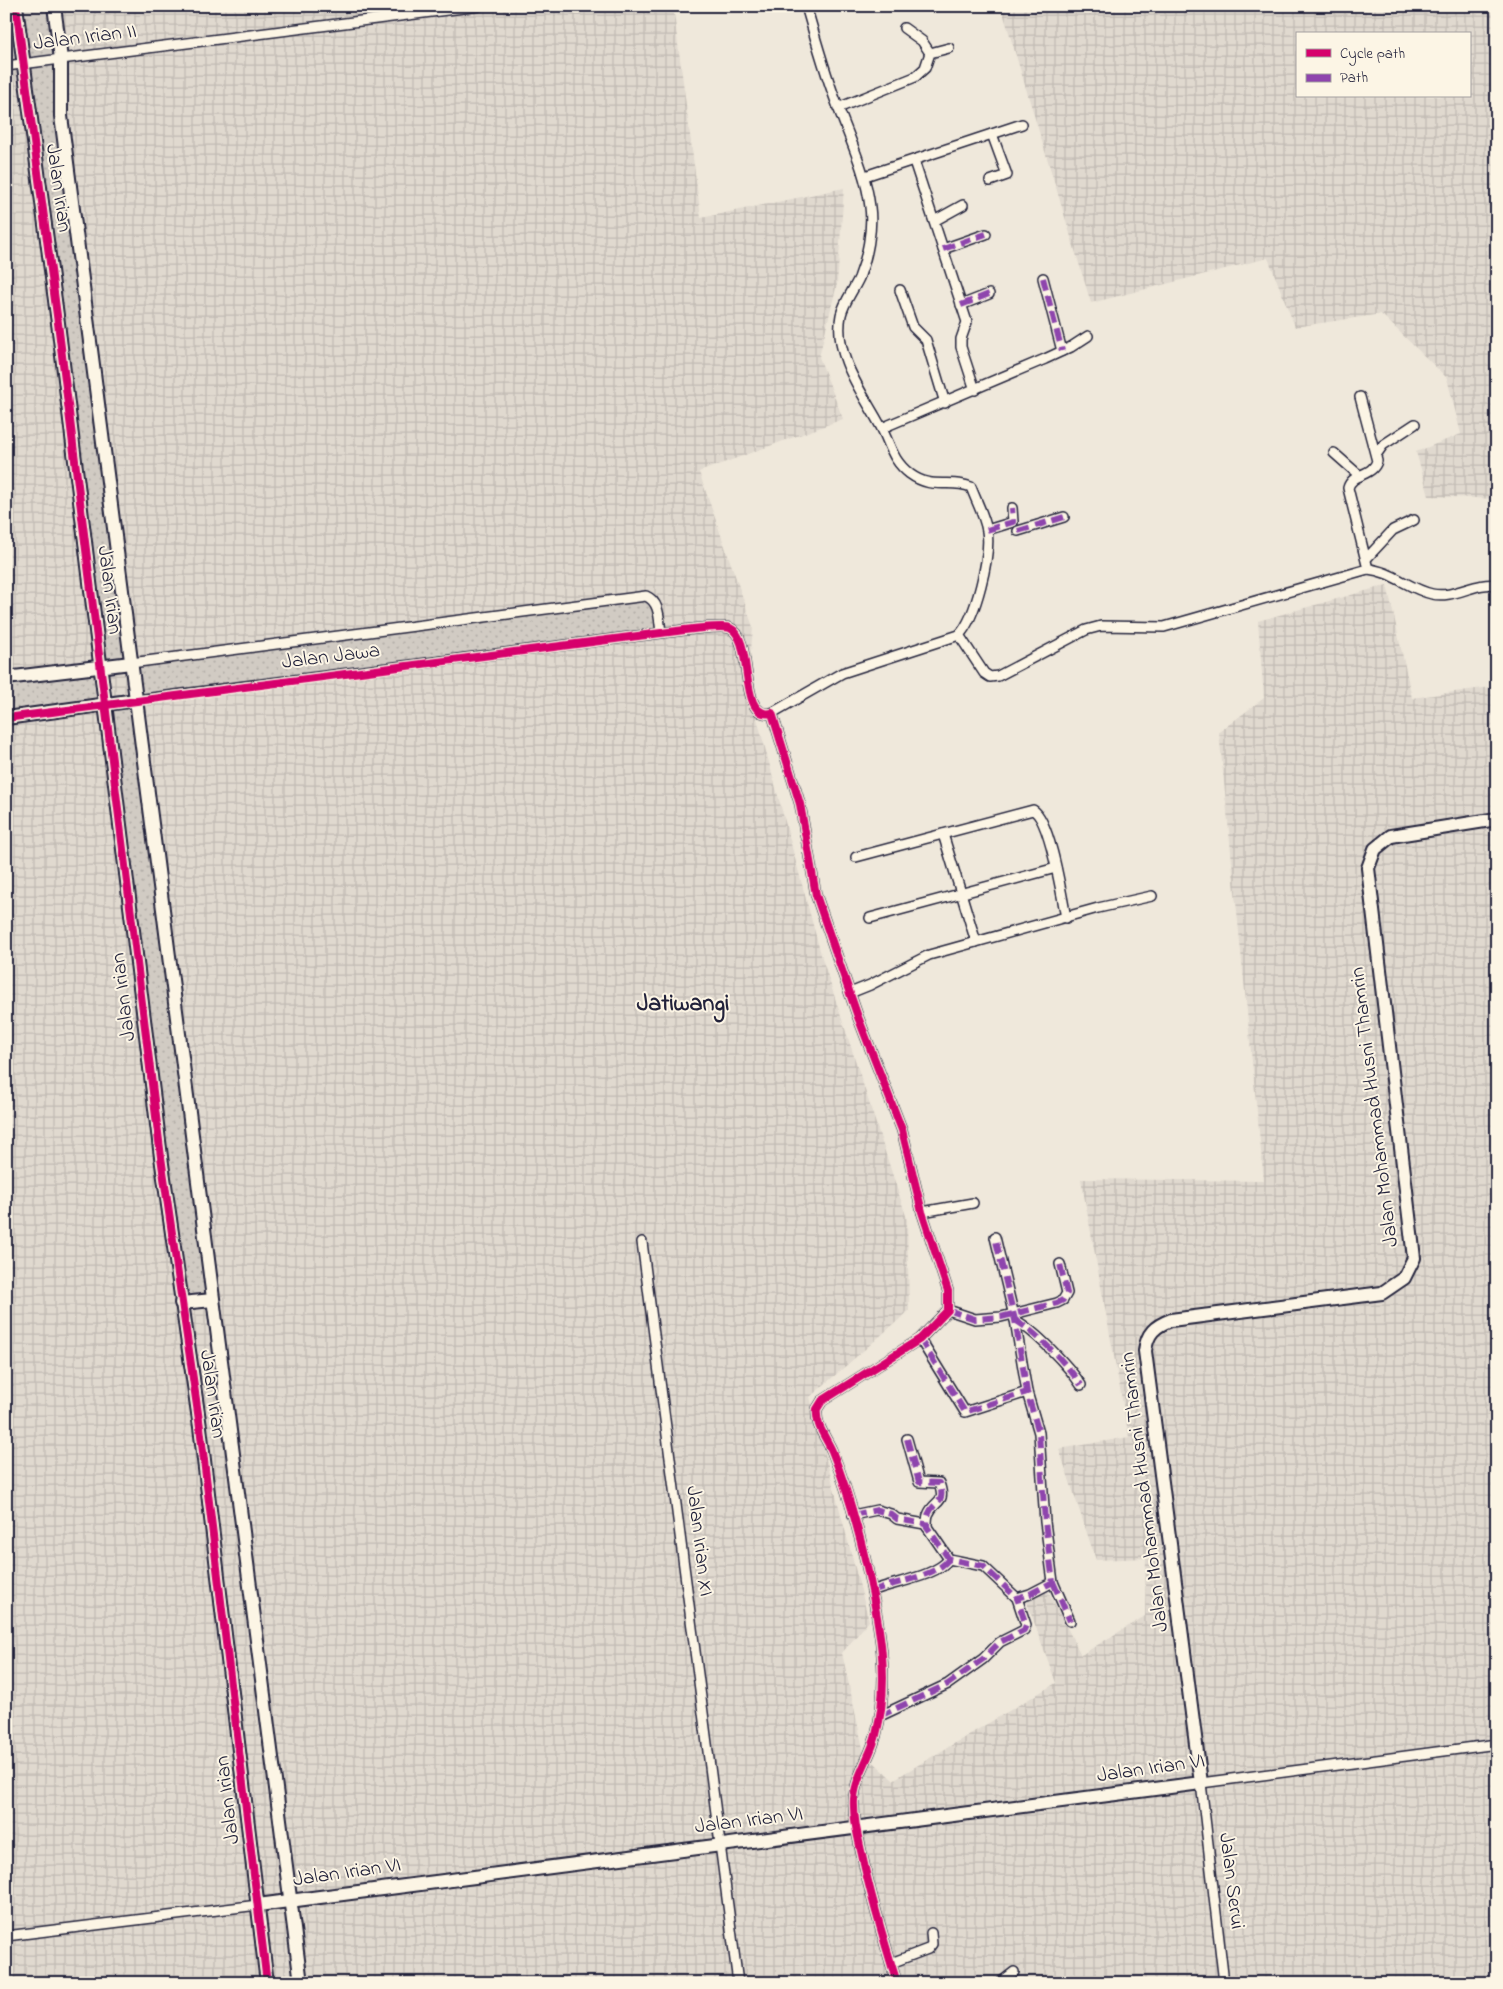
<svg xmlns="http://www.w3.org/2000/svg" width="1503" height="1989" font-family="'Indie Flower',sans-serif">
<defs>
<pattern id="industrial-grid" width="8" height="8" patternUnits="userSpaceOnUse" patternTransform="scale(1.25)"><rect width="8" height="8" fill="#e0d9cf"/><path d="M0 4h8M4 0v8" fill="none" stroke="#c0bab3"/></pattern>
<pattern id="green-dots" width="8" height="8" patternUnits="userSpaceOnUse" patternTransform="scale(1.25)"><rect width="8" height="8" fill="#d1cbc3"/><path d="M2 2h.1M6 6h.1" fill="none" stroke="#b3aea8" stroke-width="1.8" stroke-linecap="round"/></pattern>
</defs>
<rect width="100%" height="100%" fill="#efe8db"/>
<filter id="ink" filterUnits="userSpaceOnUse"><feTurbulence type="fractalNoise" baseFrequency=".02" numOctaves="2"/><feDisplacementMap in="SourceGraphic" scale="10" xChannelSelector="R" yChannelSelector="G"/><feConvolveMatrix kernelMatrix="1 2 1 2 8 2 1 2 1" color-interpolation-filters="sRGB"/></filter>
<g filter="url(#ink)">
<g fill="url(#industrial-grid)" fill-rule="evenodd">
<path d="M6,6H673L701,218L844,188L837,284L819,357L843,419L699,472L753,627L748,685L822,958L907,1219L909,1311L810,1397L869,1621L842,1653L864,1753L893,1780L1056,1683L1024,1594L1045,1585L1081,1655L1145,1616L1146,1558L1096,1560L1059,1449L1129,1437L1081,1179L1264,1181L1219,732L1264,698L1258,621L1387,585L1412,698L1497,686V1983H6Z"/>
<path d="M1001,6H1497V499L1429,496L1416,452L1461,434L1447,378L1381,314L1295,327L1268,258L1091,303ZM1297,34H1469V96H1297Z"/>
</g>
<path fill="url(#green-dots)" stroke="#7a767f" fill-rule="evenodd" d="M16,6H54L132,663L653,599L661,633L136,701L213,1300L181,1303L106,706L6,718V679L101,667ZM132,664L136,700L106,705L101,667Z"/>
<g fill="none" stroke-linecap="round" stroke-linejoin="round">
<defs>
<g id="street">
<path d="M904,28L922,41L930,53"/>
<path d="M6,66L479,6"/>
<path d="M838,108L915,77L925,68L930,53L949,48"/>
<path d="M914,161L967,322L961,339V347L975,390"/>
<path d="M865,176L1022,124"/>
<path d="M990,181L1007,175L992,134"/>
<path d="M934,221L963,205"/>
<path d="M943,249L986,234"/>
<path d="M1043,278L1062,351"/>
<path d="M900,290L913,327L926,340L945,403"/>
<path d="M961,305L989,294"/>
<path d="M1360,397L1377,461C1373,476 1352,473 1348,488L1368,569"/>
<path d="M882,428L1045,359L1071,347L1088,336"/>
<path d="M1334,453L1360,476"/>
<path d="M1376,455L1383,445L1415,424"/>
<path d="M987,530L1013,522L1012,508"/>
<path d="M1018,531L1064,517"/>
<path d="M1366,559L1393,530L1414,520"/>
<path d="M959,635L984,673L990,677L998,676L1086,630L1101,626L1164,627L1368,569C1392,571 1409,589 1432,594C1454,599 1476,581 1497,585"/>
<path d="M131,663L646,596C660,602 659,619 661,633"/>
<path d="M136,700L661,633C674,632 719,624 730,628C755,639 737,721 772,713L800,804L816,895L858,1017L902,1130L922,1212L948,1291V1310L920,1339L822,1401L817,1409C815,1425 826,1437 832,1451C847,1488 858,1528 867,1567C879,1622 891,1679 876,1735C871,1756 855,1777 854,1799C853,1818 858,1837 862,1855C871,1898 884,1941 897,1983"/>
<path d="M772,713L842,673L959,635C976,618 991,555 987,531C985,517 976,501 971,487C949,478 933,491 910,474C892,460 891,446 881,427C863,393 833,356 841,315C844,302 853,291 859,278C867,258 873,229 870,207C866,172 850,140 838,107C825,74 816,40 806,6"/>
<path d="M943,834L976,942"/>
<path d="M856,857L1033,810C1050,819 1062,897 1066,918"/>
<path d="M870,918L1056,868"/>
<path d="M850,993L870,985L929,955L1098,908L1152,896"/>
<path d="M922,1212L973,1203"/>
<path d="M642,1242L738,1983"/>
<path d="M948,1310L975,1319L1001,1317L1057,1303L1063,1300L1067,1293L1060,1264"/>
<path d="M1015,1320C1035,1331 1069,1366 1081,1385"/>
<path d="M920,1339L965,1412L1027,1392"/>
<path d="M907,1439L919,1482L939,1483C947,1505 934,1499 928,1515C927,1518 927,1523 927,1527"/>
<path d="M853,1515L877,1510L891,1514L897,1519L925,1524L949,1559L983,1566L1017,1598"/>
<path d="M1053,1582L1070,1621"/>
<path d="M872,1591C893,1582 936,1577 949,1559"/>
<path d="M880,1716L948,1684L983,1659L1000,1642L1024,1630L1026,1625L1017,1598L1030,1594L1053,1582L1045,1522L1039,1433L1027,1392L1015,1320L995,1237"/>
<path d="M6,1936L258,1905"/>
<path d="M891,1963L928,1949L932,1944L931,1933"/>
<path d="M1000,1983L1014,1972"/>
<path d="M1224,1983L1201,1783L1497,1744"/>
</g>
<g id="secondary">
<path d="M16,6L58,323L161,1157L200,1427L267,1983"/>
<path d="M54,6L61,59V116L301,1983"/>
<path d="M6,678L131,663"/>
<path d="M6,718L136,700"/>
<path d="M181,1303L213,1300"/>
<path d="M258,1905L1201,1783L1145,1351C1147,1333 1155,1326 1171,1320L1382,1293L1404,1278L1414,1258L1368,868L1375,849L1391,836L1497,819"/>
</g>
</defs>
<use href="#street" stroke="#22223b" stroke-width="12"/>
<use href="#secondary" stroke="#22223b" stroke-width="16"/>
<use href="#street" stroke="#fcf5e5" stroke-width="9"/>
<use href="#secondary" stroke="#fcf5e5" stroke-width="12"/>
<g stroke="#8e44ad" stroke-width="6" stroke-dasharray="12 6" stroke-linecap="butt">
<path d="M943,249L986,234"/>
<path d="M1043,278L1062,351"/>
<path d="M961,305L989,294"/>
<path d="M987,530L1013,522L1012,508"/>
<path d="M1018,531L1064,517"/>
<path d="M948,1310L975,1319L1001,1317L1057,1303L1063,1300L1067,1293L1060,1264"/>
<path d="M1015,1320C1035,1331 1069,1366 1081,1385"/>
<path d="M920,1339L965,1412L1027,1392"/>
<path d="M907,1439L919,1482L939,1483C947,1505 934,1499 928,1515C927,1518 927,1523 927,1527"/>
<path d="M853,1515L877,1510L891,1514L897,1519L925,1524L949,1559L983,1566L1017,1598"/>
<path d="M1053,1582L1070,1621"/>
<path d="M872,1591C893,1582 936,1577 949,1559"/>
<path d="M880,1716L948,1684L983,1659L1000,1642L1024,1630L1026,1625L1017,1598L1030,1594L1053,1582L1045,1522L1039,1433L1027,1392L1015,1320L995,1237"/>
</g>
<defs>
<g id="cycleway">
<path d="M16,6L58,323L161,1157L200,1427L267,1983"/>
<path d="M6,718L661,633C674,632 719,624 730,628C755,639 737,721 772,713L800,804L816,895L858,1017L902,1130L922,1212L948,1291V1310L920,1339L822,1401L817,1409C815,1425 826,1437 832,1451C847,1488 858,1528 867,1567C879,1622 891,1679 876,1735C871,1756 855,1777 854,1799C853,1818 858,1837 862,1855C871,1898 884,1941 897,1983"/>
</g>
</defs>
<use href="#cycleway" stroke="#fcf5e5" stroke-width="11"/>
<use href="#cycleway" stroke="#d6006c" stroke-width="8"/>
</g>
</g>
<g text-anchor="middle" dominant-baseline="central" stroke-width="4" stroke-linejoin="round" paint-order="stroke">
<g font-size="21" fill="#22223b" stroke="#fcf5e5">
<text transform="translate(85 38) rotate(-7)">Jalan Irian II</text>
<text transform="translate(58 188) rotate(82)">Jalan Irian</text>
<text transform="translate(109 590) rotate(83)">Jalan Irian</text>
<text transform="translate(331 657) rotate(-7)">Jalan Jawa</text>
<text transform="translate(124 997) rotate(-97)">Jalan Irian</text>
<text transform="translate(1375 1107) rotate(-97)">Jalan Mohammad Husni Thamrin</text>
<text transform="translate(212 1394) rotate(82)">Jalan Irian</text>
<text transform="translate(1145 1492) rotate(-97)">Jalan Mohammad Husni Thamrin</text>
<text transform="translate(699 1541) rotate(83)">Jalan Irian XI</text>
<text transform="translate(1151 1769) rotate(-8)">Jalan Irian VI</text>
<text transform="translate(228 1800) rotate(-97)">Jalan Irian</text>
<text transform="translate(749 1821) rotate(-7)">Jalan Irian VI</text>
<text transform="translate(347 1873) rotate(-8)">Jalan Irian VI</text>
<text transform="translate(1231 1881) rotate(83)">Jalan Serui</text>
</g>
<g font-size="24" font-weight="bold" fill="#22223b" stroke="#fcf5e5">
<text x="683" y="1004">Jatiwangi</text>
</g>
</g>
<rect width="1503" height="1989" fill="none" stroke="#fcf5e5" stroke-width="25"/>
<rect x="12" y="12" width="1478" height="1964" fill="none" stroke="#22223b" stroke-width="2" filter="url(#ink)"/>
<rect x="1296" y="32" width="175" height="65" fill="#fcf5e5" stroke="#a5a1a1"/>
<rect x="1306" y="49" width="25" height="8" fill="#d6006c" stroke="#a5a1a1"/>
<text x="1340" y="58" font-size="15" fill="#22223b">Cycle path</text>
<rect x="1306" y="74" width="25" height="8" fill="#8e44ad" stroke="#a5a1a1"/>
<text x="1340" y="82" font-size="15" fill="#22223b">Path</text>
</svg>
